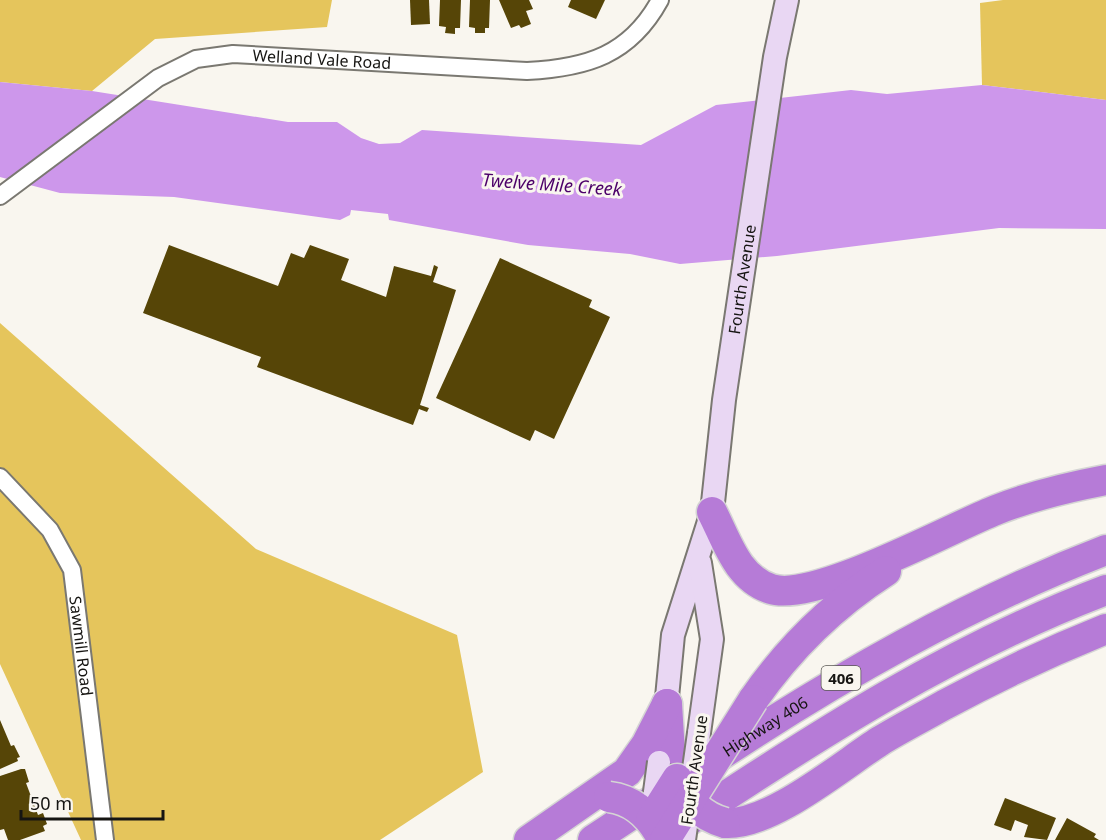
<svg xmlns="http://www.w3.org/2000/svg" width="1106" height="840" font-family="'Noto Sans',sans-serif">
<rect width="100%" height="100%" fill="#f9f6ef"/>
<g fill="#e5c55c">
<path d="M0,0H332L327,27L155,39L92,91L0,82Z"/>
<path d="M1003,0H1106V100L982,85L980,3Z"/>
<path d="M0,323L256,549L457,635L483,772L380,840H81L0,664Z"/>
</g>
<path fill="#cd97eb" d="M0,82L92,91L288,122H337L361,138L379,144L400,143L422,130L641,145L716,105L851,90L887,94L982,85L1106,100V229L999,228L777,256L680,264L630,254L528,245L389,220L388,214L351,210L350,215L340,220L174,197L60,193L0,177Z"/>
<g fill="#564507">
<path d="M410,0H429L430,24L411,25Z"/>
<path d="M440,0H461L460,28H455V34L445,33L446,27L439,26Z"/>
<path d="M470,0H490L489,28H485V33H475V28L469,27Z"/>
<path d="M499,0H529L533,9L526,11L531,24L521,28L519,25L511,28Z"/>
<path d="M571,0H605L596,19L568,7Z"/>
<path d="M169,245L278,286L291,253L304,258L310,245L349,259L341,280L386,297L394,266L431,276L434,265L438,267L433,282L456,290L420,405L429,408L427,412L419,409L413,425L257,367L261,357L143,313Z"/>
<path d="M500,258L592,300L589,307L610,317L554,439L535,430L530,441L436,398Z"/>
<path d="M0,720L11,746L14,745L20,757L17,758L18,761L0,769Z"/>
<path d="M21,769H25L29,782L26,783L38,815L43,813L47,824L43,826L45,831L20,840H8L4,829L0,830V776Z"/>
<path d="M1005,798L1056,818L1047,840L1024,837L1028,825L1015,820L1011,831L994,825Z"/>
<path d="M1067,818L1096,834L1094,837L1099,840H1055Z"/>
</g>
<g fill="none" stroke-linecap="round" stroke-linejoin="round">
<defs>
<g id="minor">
<path id="s1" d="M0,196L158,78L196,59L233,54L527,71C587,68 630,55 660,0"/>
<path id="s2" d="M0,477L50,530L72,570L105,840"/>
</g>
<g id="secondary">
<path id="s3" d="M665,718L673,635L712,512L724,400L775,57L787,0"/>
<path d="M699,733L712,639L700,563"/>
</g>
<g id="motorway">
<path d="M712,512C727,541 737,578 771,589C814,603 950,528 996,510C1031,496 1069,487 1106,480"/>
<path d="M753,700C789,648 833,605 886,571"/>
<path d="M667,704L670,753L677,779"/>
<path id="s4" d="M713,760C838,677 966,604 1106,550"/>
<path d="M725,823C770,826 841,766 880,741C901,728 923,717 944,705C996,677 1051,651 1106,629"/>
<path d="M682,825C817,735 953,648 1106,590"/>
<path d="M529,840L627,772L646,745L667,704"/>
<path d="M593,840L661,795"/>
</g>
</defs>
<use href="#minor" stroke="#7a7871" stroke-width="20"/>
<use href="#secondary" stroke="#7a7871" stroke-width="26"/>
<use href="#motorway" stroke="#d5d5d4" stroke-width="33"/>
<use href="#minor" stroke="#fff" stroke-width="16"/>
<use href="#secondary" stroke="#e9d7f3" stroke-width="22"/>
<use href="#motorway" stroke="#b67bd7" stroke-width="30"/>
<defs>
<g id="secondary-bridge">
<path d="M652,814L659,762"/>
<path d="M684,840L699,733"/>
</g>
<g id="motorway-bridge">
<path d="M609,797C634,800 650,816 661,837"/>
<path d="M651,820L677,779C688,801 700,816 725,823"/>
<path d="M665,840L753,700"/>
</g>
</defs>
<use href="#secondary-bridge" stroke="#7a7871" stroke-width="26" stroke-linecap="butt"/>
<use href="#motorway-bridge" stroke="#d5d5d4" stroke-width="33" stroke-linecap="butt"/>
<use href="#secondary-bridge" stroke="#e9d7f3" stroke-width="22"/>
<use href="#motorway-bridge" stroke="#b67bd7" stroke-width="30"/>
</g>
<g text-anchor="middle" dominant-baseline="central" stroke-width="6" stroke-linejoin="round" paint-order="stroke">
<rect fill="#f9f6ef" stroke="#5a5854" stroke-width="1.5" x="821.5" y="666" width="39" height="24" rx="4.5"/>
<g font-size="15" font-weight="bold" fill="#161512">
<text x="841" y="678">406</text>
</g>
<g font-size="16" fill="#161512" stroke="#f9f6ef">
<text stroke="none"><textPath href="#s1" startOffset="366">Welland Vale Road</textPath></text>
<text stroke="none"><textPath href="#s3" startOffset="447">Fourth Avenue</textPath></text>
<text stroke="none"><textPath href="#s2" startOffset="195">Sawmill Road</textPath></text>
<text stroke="none"><textPath href="#s4" startOffset="62">Highway 406</textPath></text>
<text transform="translate(694 770) rotate(-82)">Fourth Avenue</text>
</g>
<g font-size="18" font-style="italic" fill="#4c0069" stroke="#f9f6ef">
<text transform="translate(552 184) rotate(4)">Twelve Mile Creek</text>
</g>
</g>
<path d="M21 810v9h142v-9" fill="none" stroke="#161512" stroke-width="3"/>
<text x="30" y="810" font-size="18" fill="#161512" stroke="#f9f6ef" stroke-width="4.5" paint-order="stroke">50 m</text>
</svg>
